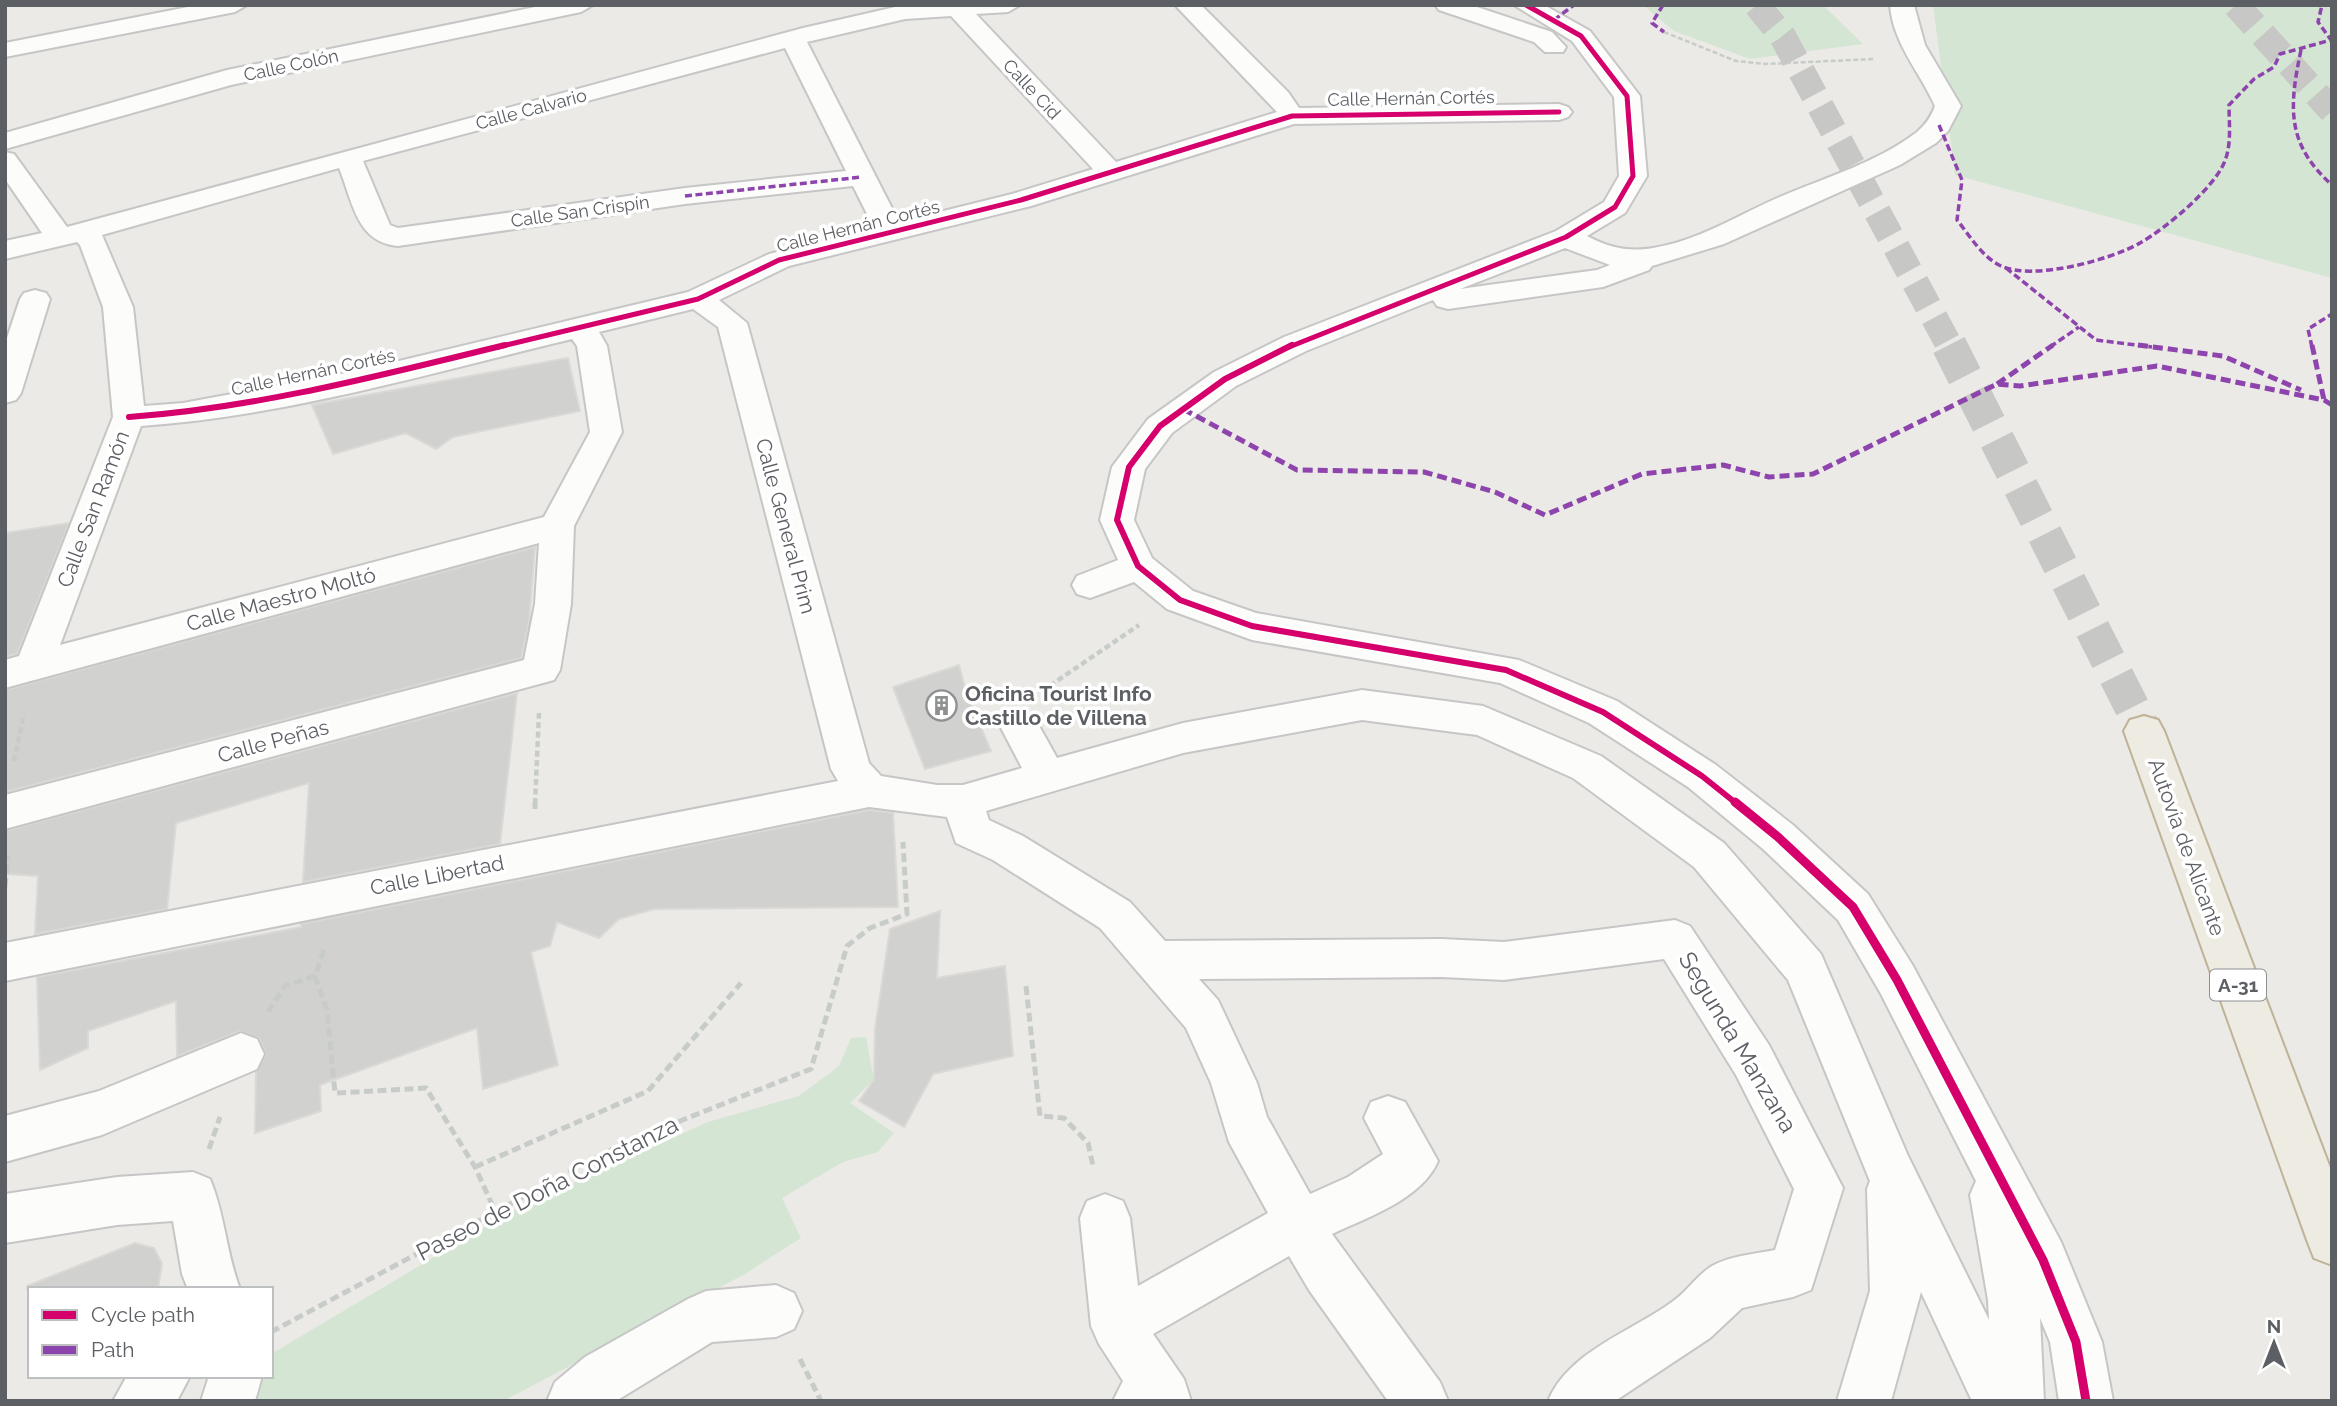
<svg xmlns="http://www.w3.org/2000/svg" width="2337" height="1406" font-family="Raleway,sans-serif">
<rect width="100%" height="100%" fill="#ebeae6"/>
<g fill="#d4e6d3">
<path d="M1643,5H1823L1863,44L1750,59L1674,31Z"/>
<path d="M1933,5H2332V278L1955,175Z"/>
<path d="M866,1037L874,1080L850,1103L894,1133L878,1152L843,1162L782,1198L801,1238L745,1274L503,1401H252L259,1376H271V1354L510,1212L708,1122L799,1096L839,1066L851,1038Z"/>
</g>
<g fill="#d1d1cf" stroke="#dad9d5" stroke-width="2">
<path d="M568,358L580,411L453,437L436,449L406,433L333,454L312,405Z"/>
<path d="M69,523L17,654L5,657V533Z"/>
<path d="M535,547L529,622L521,658L5,792V690Z"/>
<path d="M959,665L966,692L991,751L925,769L893,687Z"/>
<path d="M517,693L500,844L303,882L309,783L176,823L167,909L35,934L38,876L5,874V831Z"/>
<path d="M869,810L893,813L898,907L654,909L619,919L599,938L557,922L550,946L531,952L558,1065L483,1089L477,1028L320,1085L321,1111L255,1133L256,1072L266,1055L259,1038L240,1031L177,1056L176,1001L88,1031V1048L40,1070L37,977L301,927V924Z"/>
<path d="M940,911L937,978L1005,966L1013,1056L933,1074L904,1127L859,1101L874,1080L875,1029L890,929Z"/>
<path d="M135,1243L154,1248L162,1264L158,1289H27V1286Z"/>
</g>
<g fill="none" stroke-linecap="round" stroke-linejoin="round">
<g stroke="#c7c7c5" stroke-width="27" stroke-dasharray="27 13" stroke-linecap="butt">
<path d="M1757,5L1783,37L1950,347"/>
<path d="M2236,5L2332,111"/>
</g>
<path stroke="#c7c7c5" stroke-width="35" stroke-dasharray="35 18" stroke-linecap="butt" d="M1949,345L2144,731"/>
<defs>
<g id="minor">
<path d="M198,5H247L235,12L5,57V43Z"/>
<path d="M545,5H593L581,12L231,85L5,149V133L227,70Z"/>
<path d="M904,5H1020L1008,12L976,14L1116,162L1277,112L1175,5H1201L1288,92L1299,108L1559,104L1568,107L1572,112L1568,117L1559,120L1294,124L1031,206L789,266L719,300L747,323L869,763L881,776L937,785H963L1022,768L1000,726L1005,715L1019,711L1033,715L1057,758L1183,723L1362,690L1483,706L1601,756L1724,843L1821,954L1908,1156L1989,1320L1988,1300L1970,1195L1976,1181L1881,994L1838,920L1763,849L1688,787L1589,723L1500,683L1252,640L1167,609L1134,582L1090,598L1077,594L1072,585L1077,576L1118,560L1100,520L1112,467L1148,419L1214,372L1284,337L1556,231L1604,202L1619,176L1614,97L1572,41L1514,5H1544L1590,31L1640,96L1647,176L1625,213L1587,236C1610,248 1628,252 1653,248C1699,241 1740,214 1782,196C1827,177 1878,162 1917,132C1926,124 1931,117 1935,106C1920,72 1893,44 1890,5H1914L1925,45L1961,106L1948,131L1936,143L1900,165L1724,244L1652,266L1649,270L1603,287L1448,309L1437,306L1433,300L1306,351L1236,386L1172,433L1145,469L1134,520L1152,558L1193,591L1256,613L1519,660L1617,701L1716,765L1793,825L1868,894L1913,966L2061,1242L2102,1342L2113,1401H2059L2050,1342L2040,1318L2044,1401H1972L1921,1292L1891,1401H1837L1870,1291L1867,1189L1870,1181L1788,980L1694,867L1573,778L1477,735L1362,720L1183,753L986,811L989,820L1023,836L1130,902L1165,941L1441,939L1504,942L1675,920L1690,926L1769,1045L1843,1188L1811,1290L1793,1297L1742,1308L1710,1338L1615,1401H1548C1569,1351 1631,1332 1672,1302C1687,1292 1697,1275 1712,1266C1730,1256 1754,1254 1775,1250L1794,1189L1736,1075L1664,959L1504,980L1441,977L1199,979L1218,1000L1257,1083L1267,1117L1310,1194L1348,1177L1383,1154L1364,1118L1371,1102L1388,1096L1405,1102L1438,1161C1422,1199 1368,1217 1332,1234L1440,1382L1448,1401H1388L1309,1290L1289,1256L1153,1334L1184,1379L1191,1401H1113L1123,1381L1099,1344L1091,1326L1080,1218L1087,1201L1105,1194L1123,1201L1130,1218L1138,1286L1268,1213L1229,1142L1211,1083L1186,1028L1100,928L993,860L956,843L947,817L869,807L5,981V943L838,781L831,769L718,327L693,309L599,332L607,346L622,432L574,526L571,604L560,670L554,680L5,829V795L524,660L535,604L539,543L5,688V660L19,656L113,417L103,307L80,245L77,242L5,259V241L42,233L5,179V152L14,154L67,227L803,28ZM951,16L1093,169L1012,194L899,222L807,42L905,19ZM785,48L846,171L685,188L398,228L390,225L363,161ZM339,168C353,202 356,242 398,246L685,204L853,186L874,228L769,254L688,292L357,371L183,403L144,406L133,307L102,235ZM1565,248L1610,265L1597,270L1460,289ZM572,339L577,346L590,432L544,517L60,645L141,426C287,416 431,373 572,339Z"/>
<path d="M1435,5H1471L1552,32L1566,47L1563,52H1545L1534,42L1439,10Z"/>
<path d="M35,290L46,293L50,299L21,393L16,400L5,403V344L20,299L24,293Z"/>
<path d="M241,1033L257,1039L264,1054L257,1069L102,1135L5,1162V1116L99,1091Z"/>
<path d="M193,1172L210,1179C225,1214 226,1253 240,1289H188L182,1274L173,1221L117,1225L5,1243V1194L117,1177Z"/>
<path d="M776,1285L794,1293L802,1311L794,1329L776,1337L712,1342L616,1401H547L555,1382L585,1357L688,1299L706,1291Z"/>
<path d="M127,1376H190L177,1401H113Z"/>
<path d="M209,1376H262L255,1401H201Z"/>
</g>
<path id="highway" d="M2144,716L2158,720L2164,731L2332,1173V1265L2314,1258L2307,1240L2124,731L2130,720Z"/>
</defs>
<use href="#minor" stroke="#c7c6c6" stroke-width="4"/>
<use href="#highway" stroke="#bfb397" stroke-width="4"/>
<path stroke="#c8ccc9" stroke-width="2.5" stroke-dasharray="5 2.5" stroke-linecap="butt" d="M1664,32L1736,61L1765,64L1874,59"/>
<g stroke="#c8ccc9" stroke-width="4.5" stroke-dasharray="6 3.5" stroke-linecap="butt">
<path d="M1052,693L1048,687L1139,625"/>
<path d="M14,761L24,714"/>
<path d="M535,804L539,713"/>
</g>
<g stroke="#c8ccc9" stroke-width="5" stroke-dasharray="9 4.5" stroke-linecap="butt">
<path d="M535,809V802"/>
<path d="M5,887L8,856"/>
<path d="M315,976L327,1010L335,1093L426,1088L475,1167L495,1211"/>
<path d="M1026,986L1040,1116L1064,1118L1088,1143L1093,1166"/>
<path d="M268,1012L285,986L315,976L325,947"/>
<path d="M209,1149L220,1117"/>
<path d="M475,1167L648,1091L741,983"/>
<path d="M271,1332L622,1144L811,1069L847,946L870,928L907,914L903,842"/>
<path d="M800,1359L821,1401"/>
</g>
<use href="#minor" fill="#fcfcfb" fill-rule="evenodd"/>
<use href="#highway" fill="#eeebe2" fill-rule="evenodd"/>
<g stroke="#8e44ad" stroke-width="3.5" stroke-dasharray="7 3.5" stroke-linecap="butt">
<path d="M1663,5L1652,23L1664,32"/>
<path d="M1554,20L1574,5"/>
<path d="M2301,50C2289,107 2286,144 2332,185"/>
<path d="M1939,125L1962,180L1957,220C1970,236 1982,257 2001,266C2033,281 2110,260 2140,243C2165,229 2213,189 2224,163C2232,145 2229,124 2229,105L2254,79L2274,67L2280,54L2331,40L2318,22L2322,5"/>
<path d="M685,196L862,177"/>
<path d="M2006,268L2096,340L2152,347"/>
<path d="M2050,347L2079,327"/>
<path d="M2312,347L2308,329L2332,314"/>
</g>
<g stroke="#8e44ad" stroke-width="5" stroke-dasharray="10 5" stroke-linecap="butt">
<path d="M2138,345L2223,356L2301,390"/>
<path d="M2312,345L2324,400"/>
<path d="M1997,384L2053,345"/>
<path d="M1183,409L1297,470L1424,472L1495,492L1545,515L1642,474L1723,465L1769,477L1813,474L1997,384L2020,386L2157,366L2324,400L2332,405"/>
</g>
<defs>
<g id="cycleway-far2">
<path d="M498,347L698,299L779,260L1021,200L1292,116L1559,112"/>
<path d="M1289,347L1566,237L1615,207L1633,176L1627,96L1581,36L1526,5"/>
</g>
<g id="cycleway-far1">
<path d="M1292,345L1225,379L1160,426L1129,467L1117,520L1138,566L1180,600L1252,626L1506,670L1603,712L1702,776L1737,804"/>
<path d="M129,417C256,408 382,375 505,345"/>
</g>
<path id="cycleway" d="M1735,802L1778,837L1853,907L1897,980L2043,1260L2076,1342L2086,1401"/>
</defs>
<use href="#cycleway-far2" stroke="#fff" stroke-width="8"/>
<use href="#cycleway-far1" stroke="#fff" stroke-width="10"/>
<use href="#cycleway" stroke="#fff" stroke-width="13"/>
<use href="#cycleway-far2" stroke="#d6006c" stroke-width="5"/>
<use href="#cycleway-far1" stroke="#d6006c" stroke-width="6"/>
<use href="#cycleway" stroke="#d6006c" stroke-width="9"/>
</g>
<defs>
<symbol id="building-ring" viewBox="-11 -11 22 22"><circle r="9.5" fill="#fff" stroke="#8e9091" stroke-width="1.5"/><path d="M-4-6H4V6H1V3H-1V6H-4ZM-2.5-4.3h1.7v1.8h-1.7ZM.8-4.3h1.7v1.8H.8ZM-2.5-1h1.7V.8h-1.7ZM.8-1h1.7V.8H.8Z" fill="#8e9091"/></symbol>
</defs>
<g fill-rule="evenodd">
<use href="#building-ring" x="924" y="688" width="35" height="35"/>
</g>
<g text-anchor="middle" dominant-baseline="central" stroke-width="7" stroke-linejoin="round" paint-order="stroke">
<g font-size="18" fill="#5c5f63" stroke="#fff">
<text transform="translate(291 65) rotate(-12)">Calle Colón</text>
<text transform="translate(1032 89) rotate(47)">Calle Cid</text>
<text transform="translate(1411 98) rotate(-1)">Calle Hernán Cortés</text>
<text transform="translate(531 109) rotate(-15)">Calle Calvario</text>
<text transform="translate(580 211) rotate(-8)">Calle San Crispín</text>
<text transform="translate(858 226) rotate(-14)">Calle Hernán Cortés</text>
<text transform="translate(313 372) rotate(-12)">Calle Hernán Cortés</text>
</g>
<rect fill="#fff" stroke="#8d8f92" stroke-width="2" x="2210" y="969.5" width="56" height="31" rx="5"/>
<g font-size="19" font-weight="bold" fill="#5c5f63">
<text x="2238" y="985">A-31</text>
</g>
<g font-size="21" fill="#5c5f63" stroke="#fff">
<text transform="translate(93 509) rotate(-69)">Calle San Ramón</text>
<text transform="translate(786 526) rotate(75)">Calle General Prim</text>
<text transform="translate(281 599) rotate(-15)">Calle Maestro Moltó</text>
<text transform="translate(273 741) rotate(-15)">Calle Peñas</text>
<text transform="translate(2187 847) rotate(70)">Autovía de Alicante</text>
<text transform="translate(437 875) rotate(-11)">Calle Libertad</text>
</g>
<g font-size="21" font-weight="bold" fill="#5c5f63" stroke="#fff" text-anchor="start">
<text x="965" y="693">Oficina Tourist Info<tspan x="965" dy="24">Castillo de Villena</tspan></text>
</g>
<g font-size="24" fill="#5c5f63" stroke="#fff">
<text transform="translate(1738 1042) rotate(59)">Segunda Manzana</text>
<text transform="translate(547 1188) rotate(-27)">Paseo de Doña Constanza</text>
</g>
</g>
<rect width="2337" height="1406" fill="none" stroke="#5c5f63" stroke-width="14"/>
<rect x="28" y="1287" width="245" height="91" fill="#ffffff" stroke="#bebfc1" stroke-width="2"/>
<rect x="42" y="1310" width="35" height="10" fill="#d6006c" stroke="#bebfc1" stroke-width="2"/>
<text x="91" y="1322" font-size="21" fill="#5c5f63">Cycle path</text>
<rect x="42" y="1345" width="35" height="10" fill="#8e44ad" stroke="#bebfc1" stroke-width="2"/>
<text x="91" y="1357" font-size="21" fill="#5c5f63">Path</text>
<g transform="translate(2274 1343)" stroke="#ffffff" stroke-width="5" paint-order="stroke">
<path d="M0-5L12 26L0 18L-12 26Z" fill="#5c5f63"/>
<text y="-10" font-size="19" font-weight="bold" text-anchor="middle" fill="#5c5f63">N</text>
</g>
</svg>
